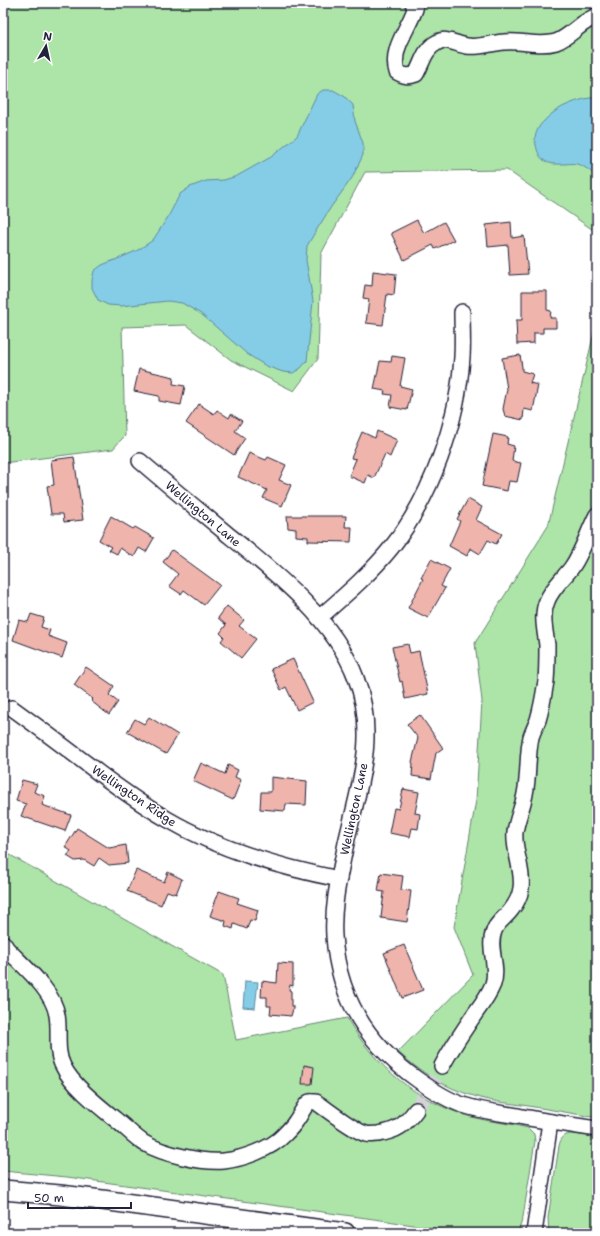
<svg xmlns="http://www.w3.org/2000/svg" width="600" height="1236" font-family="'Shantell Sans',sans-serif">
<rect width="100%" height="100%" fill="#fff"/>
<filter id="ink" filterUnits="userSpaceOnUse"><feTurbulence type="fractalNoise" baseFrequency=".025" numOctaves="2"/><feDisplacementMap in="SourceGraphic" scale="8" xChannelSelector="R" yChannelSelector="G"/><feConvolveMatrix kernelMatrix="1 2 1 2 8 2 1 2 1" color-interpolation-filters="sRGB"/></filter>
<g filter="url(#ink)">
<g fill="#ade5a8" stroke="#688472">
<path d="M3,3H597V237L596,232L507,170L365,172L321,254L318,359L294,391L231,360L186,325L122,327L125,436L119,442L113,449L3,463L6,562L3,560Z"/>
<path d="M597,320V1118C572,1113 547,1109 522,1105C506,1103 489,1101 474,1096C445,1088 420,1072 398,1052L473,975L454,927L476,800L482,701L475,643L548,526Z"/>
<path d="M3,851L223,975L236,1040L347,1018C374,1066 418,1102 471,1117C490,1122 510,1123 528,1128L534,1134L535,1141L523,1217L518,1233H465L381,1220L67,1177L3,1171Z"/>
<path d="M570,1134L597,1136V1233H549L548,1218L559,1146C560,1140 563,1135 570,1134Z"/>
</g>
<g fill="#85cde6" stroke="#5d89a2">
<path d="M323,90H333L344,96L353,105L355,121L363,143V155L352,178L331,207L314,234L307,246L306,260L313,301L307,361L301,368L293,373L283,372L266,366L247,354L201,314L182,303L168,301L121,306L108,305L98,300L92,288V280L94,271L102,265L120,258L138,250L153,240L168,217L180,194L190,187L206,181L224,180L237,176L271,157L297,136L317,94Z"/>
<path d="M597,97V178C591,171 586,167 577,164C571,163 568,164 562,164C546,165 539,160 536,145C533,136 538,126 545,120C558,106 578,99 597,97Z"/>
<path d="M245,981L258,982L255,1008L243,1007Z"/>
</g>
<g fill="#efb4ac" stroke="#22223b">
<path d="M417,220L424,233L444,222L454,240L435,249L433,245L404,260L391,233Z"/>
<path d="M511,222L512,238L524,236L528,274L510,275L508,245L488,247L486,225Z"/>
<path d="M373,271L396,274L394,295L387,294L383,325L366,323L369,299L363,298L365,285L372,286Z"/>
<path d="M522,291H547V310L551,311L550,318H556V328H543V333H534V343L517,344L516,320H522Z"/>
<path d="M520,355L522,367V371L533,374L530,383L538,385L533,411L524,409L523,420L505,416L503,409L507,389L502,358Z"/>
<path d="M392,356L405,358L400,386L412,389L407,410L390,407L392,395L384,394L385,391L374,389L380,361L391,362Z"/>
<path d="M139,369L174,377L173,384L185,386L181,405L159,401V396L134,391Z"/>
<path d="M199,404L214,414L217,410L229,418L231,414L242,421L235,431L245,438L234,455L186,423Z"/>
<path d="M377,431L397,440L390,457L385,454L374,478L368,475L365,483L349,476L356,459L351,458L362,432L375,438Z"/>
<path d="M493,434L508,437L507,444L514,446L512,461L521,463L517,482L509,481L507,491L482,486Z"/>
<path d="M249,453L266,460L268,457L286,465L279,480L291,485L282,506L263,498L267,490L238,477Z"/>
<path d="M74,457L83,520L64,522L63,514H51L47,486L54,485L51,460Z"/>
<path d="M468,499L482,507L476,520L502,534L496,544L488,540L480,554L470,548L467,556L449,546L460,521L457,519Z"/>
<path d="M111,516L133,529L135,527L154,538L146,552L139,548L134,557L120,548L117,554L109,550L111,547L99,540Z"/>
<path d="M287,516H346L345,527H352L351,542L308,541V537L296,536V529L288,528Z"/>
<path d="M172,550L220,585L204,605L184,590L181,594L169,586L178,574L163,562Z"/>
<path d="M431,559L450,569L441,586L445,588L428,618L408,608L423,579L421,578Z"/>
<path d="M227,606L244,620L239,626L256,639L241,658L221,641L224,637L220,633L226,625L218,618Z"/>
<path d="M31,614L44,618L41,627L50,630L48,636L67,643L62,658L13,640L19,620L28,622Z"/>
<path d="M408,644L410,653L419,651L428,694L405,699L402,681L400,682L392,647Z"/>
<path d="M293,659L313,702L297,710L286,687L281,690L271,669Z"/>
<path d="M86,667L114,686L109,695L118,702L109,715L91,701L93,699L74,685Z"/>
<path d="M420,715L443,748L436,753L431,779L412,776L413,764L412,762L418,738L407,724Z"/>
<path d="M149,717L178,735L166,754L127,732L135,719L144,724Z"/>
<path d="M201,763L225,774L228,765L238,770L235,777L241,780L233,800L193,781Z"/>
<path d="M271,777L307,781L306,805L286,804L285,811L260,809L261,792H271Z"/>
<path d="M22,780L37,784L34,792L45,796L42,805L71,815L65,831L21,816L26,804L16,801Z"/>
<path d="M403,789L419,792L415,813L420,814L418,829L412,828L410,837L389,833L394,808L399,809Z"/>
<path d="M77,828L109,848L126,845L128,863L109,865L99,858L94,866L84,860L75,861L67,856L71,851L65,847Z"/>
<path d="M136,870L164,882L168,872L182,879L176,894L167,891L161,905L127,891Z"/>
<path d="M381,873L403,876L401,890L411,891L407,922L381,918L384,892L378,891Z"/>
<path d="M219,891L239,898L237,903L258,910L255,921L250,920L247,929L234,924L233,929L225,926L226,921L210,916Z"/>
<path d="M404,945L423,990L402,998L384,953Z"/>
<path d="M278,963L293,964V986L290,985L289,990L291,991V1006H293V1009L291,1016L270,1014L271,1006H267V997H261L262,981L277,983Z"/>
<path d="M304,1065L314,1067L312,1084H302Z"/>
</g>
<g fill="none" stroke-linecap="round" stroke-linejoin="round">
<path stroke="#d3d3d8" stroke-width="15" stroke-dasharray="15 8" stroke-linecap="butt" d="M416,1110L442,1066"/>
<defs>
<g id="minor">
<path d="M413,3L415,9C408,30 390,49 397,72C404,76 408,77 416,74C423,62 424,49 438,42C446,37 458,45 467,46C480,48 491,43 504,42C521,40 539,47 556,42C567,38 575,29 584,23C588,20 593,18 597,15"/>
<path d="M140,461C168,485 197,509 226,533C274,572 334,619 356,678C378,736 359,786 346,843C340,874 332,904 334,936C338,998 368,1045 418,1080C432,1090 447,1100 463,1105C481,1111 500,1113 518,1116C544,1121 571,1125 597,1129"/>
<path d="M319,618C344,596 370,574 391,548C431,498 458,422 462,357C463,342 462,327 462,312"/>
<path d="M12,708C37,726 62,745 87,764C113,784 139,803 167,819C220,850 279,867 339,879"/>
<path d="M3,943L7,949C24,967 53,990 57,1015C60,1032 55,1051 63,1066C72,1086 104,1110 121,1124C128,1130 136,1138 144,1143C163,1154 202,1163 224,1161C242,1159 271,1149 284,1135C288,1131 293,1126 296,1121C300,1116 303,1108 308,1103C310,1101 313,1102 316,1102C328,1110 354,1131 366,1134C370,1135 374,1134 378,1134C397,1131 405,1125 416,1110"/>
<path d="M442,1066C452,1047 464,1030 476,1012C482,1004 489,994 493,984C499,966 487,948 494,931C497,922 506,917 511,910C516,904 520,896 521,888C524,871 513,850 515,832C517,819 523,806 525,794C529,775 527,755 531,737C533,731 536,725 538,720C542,707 544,694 546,681C547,669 547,658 547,645C545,630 541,615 547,601C552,588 564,578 572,567C583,551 588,532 597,515"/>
<path d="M534,1233L550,1122"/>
</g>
<path id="major" d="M3,1190L60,1195L102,1200L345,1233"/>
</defs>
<use href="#minor" stroke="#22223b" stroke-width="18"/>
<use href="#major" stroke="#22223b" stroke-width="22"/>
<use href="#minor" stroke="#fff" stroke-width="15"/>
<use href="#major" stroke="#fff" stroke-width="19"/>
</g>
</g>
<g text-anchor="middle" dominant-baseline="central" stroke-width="3" stroke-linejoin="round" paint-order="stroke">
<g font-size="12" fill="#22223b" stroke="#fff">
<text transform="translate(203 514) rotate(40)">Wellington Lane</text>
<text transform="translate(134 796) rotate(34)">Wellington Ridge</text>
<text transform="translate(354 809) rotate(-78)">Wellington Lane</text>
</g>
</g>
<rect width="600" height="1236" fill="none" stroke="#fff" stroke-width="16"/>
<rect x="8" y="8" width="584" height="1220" fill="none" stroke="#22223b" stroke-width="1.5" filter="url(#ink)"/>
<g transform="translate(46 46) rotate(9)" stroke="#ffffff" stroke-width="3" paint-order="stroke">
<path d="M0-3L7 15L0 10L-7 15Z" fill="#22223b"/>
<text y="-6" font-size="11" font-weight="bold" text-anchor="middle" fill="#22223b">N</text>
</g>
<path d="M28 1202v6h103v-6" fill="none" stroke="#22223b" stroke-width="2"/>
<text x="34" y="1202" font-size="12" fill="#22223b" stroke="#ffffff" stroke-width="3" paint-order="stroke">50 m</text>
</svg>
